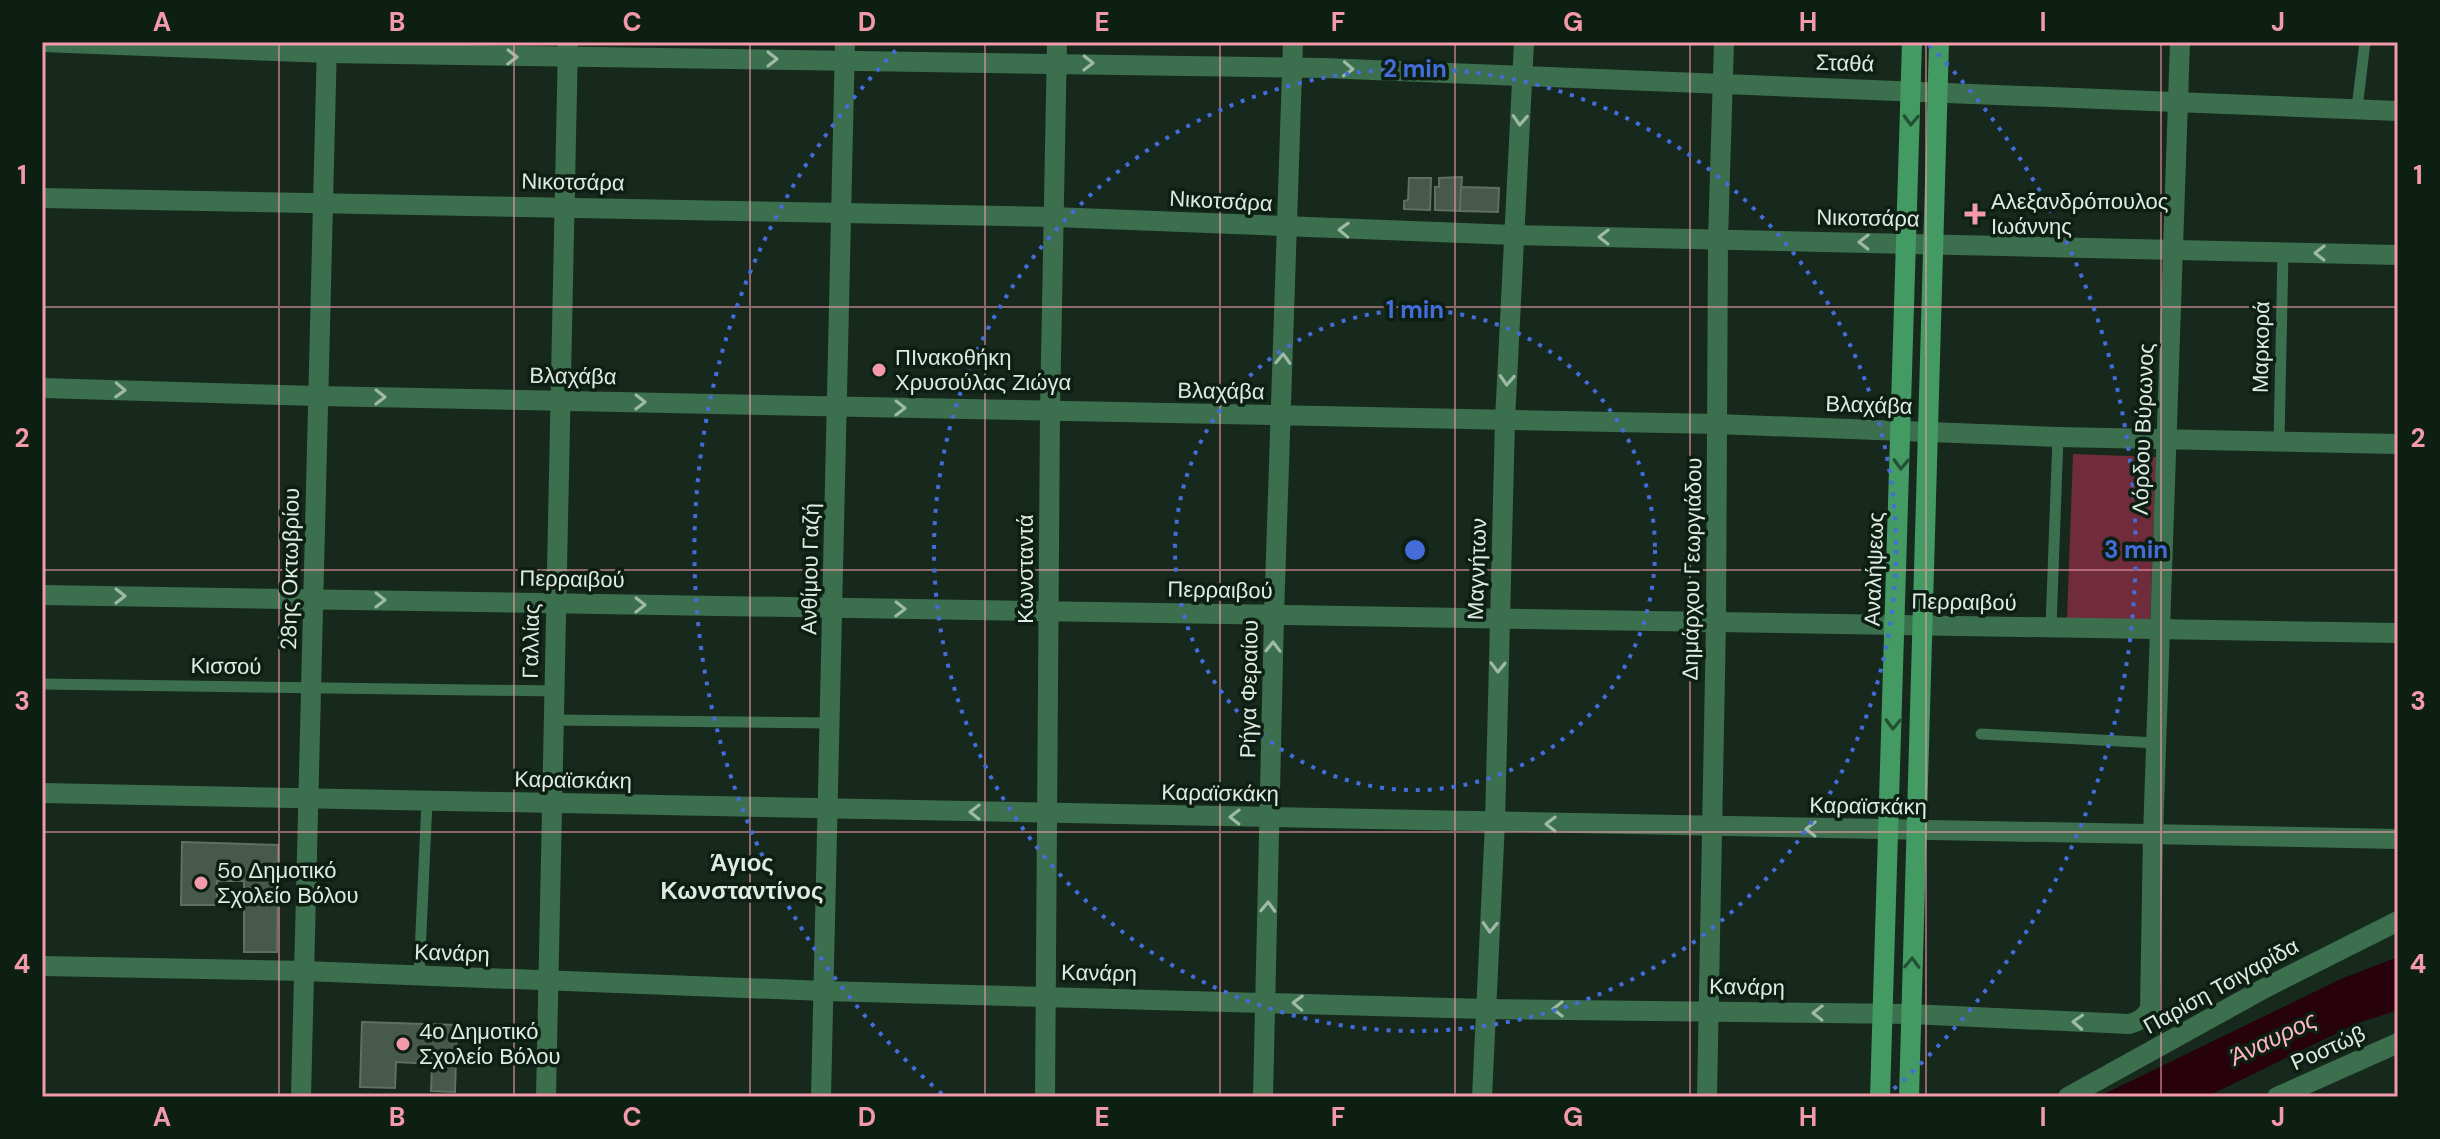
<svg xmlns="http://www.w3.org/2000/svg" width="2440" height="1139" font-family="'DM Sans',sans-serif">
<rect width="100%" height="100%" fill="#17281c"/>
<path fill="#712c3c" d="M2073,454L2156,457L2150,623L2067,620Z"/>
<path fill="#27010b" d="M2398,957V1010L2358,1023L2206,1097H2098L2341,979Z"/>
<g fill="#46594b" stroke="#5d7062" stroke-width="2">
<path d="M1462,177L1460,211L1435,210V187H1439V178Z"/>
<path d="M1409,178H1431L1430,210L1404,209V201L1408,200Z"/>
<path d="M1461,187L1499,188L1498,212L1460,211Z"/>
<path d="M182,842L278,845L277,952H244V881H217V905H181Z"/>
<path d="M362,1022L457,1025L455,1092L431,1091L432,1064L396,1062L395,1088L360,1087Z"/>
</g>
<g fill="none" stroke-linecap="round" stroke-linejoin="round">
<g stroke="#3c6f4d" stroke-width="11">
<path d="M2357,108L2365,42"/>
<path d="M2279,441L2283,253"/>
<path d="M2051,627L2058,437"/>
<path d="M42,684L554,691"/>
<path d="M553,720L831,723"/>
<path d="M1981,734L2157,743"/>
<path d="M419,976L427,801"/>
</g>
<g stroke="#3c6f4d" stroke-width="20">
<path d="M42,42L327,53L1323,68L2398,111"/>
<path d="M42,198L1053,217L1514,235L2398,255"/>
<path d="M42,388L318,396L1717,424L2058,437L2398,444"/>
<path d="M42,793L2398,839"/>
<path d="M42,966L304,971L824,991L1486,1009L1911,1014L2129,1024C2139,1021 2144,1019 2150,1009L2153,836L2180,42"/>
<path d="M301,1097L327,42"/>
<path d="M1263,1097L1274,615L1293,42"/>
<path d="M1482,1097L1495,822L1505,420L1524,42"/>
<path d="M1707,1097L1716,622L1718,239L1724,42"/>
<path d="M2068,1097L2265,988L2398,921"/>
</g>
<g stroke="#3c6f4d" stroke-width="20">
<path d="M42,595L2398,633"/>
<path d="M546,1097L568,42"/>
<path d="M821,1097L845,42"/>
<path d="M1045,1097L1050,411L1057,42"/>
<path d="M2277,1097L2398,1043"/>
</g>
<g stroke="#439a63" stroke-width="20">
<path d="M1880,1097L1912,42"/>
<path d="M1909,1097L1939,42"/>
</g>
</g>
<defs><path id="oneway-chevron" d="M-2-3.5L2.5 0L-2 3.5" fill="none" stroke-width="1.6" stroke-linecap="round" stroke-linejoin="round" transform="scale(2)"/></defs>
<g stroke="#9eb9a6">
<use href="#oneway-chevron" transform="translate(512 57) rotate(1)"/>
<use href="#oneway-chevron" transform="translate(772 59)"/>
<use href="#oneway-chevron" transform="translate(1088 63) rotate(1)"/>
<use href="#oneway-chevron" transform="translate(1348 69) rotate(3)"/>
<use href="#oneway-chevron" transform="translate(1520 120) rotate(93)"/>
<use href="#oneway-chevron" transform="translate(1344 230) rotate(-178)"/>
<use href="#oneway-chevron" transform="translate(1604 237) rotate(-179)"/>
<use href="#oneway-chevron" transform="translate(1864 242) rotate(-179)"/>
<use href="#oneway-chevron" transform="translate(2320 253) rotate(-179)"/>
<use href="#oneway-chevron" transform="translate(1283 359) rotate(-88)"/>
<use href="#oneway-chevron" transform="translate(1507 380) rotate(93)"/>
<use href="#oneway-chevron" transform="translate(120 390) rotate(2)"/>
<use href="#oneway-chevron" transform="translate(380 397) rotate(1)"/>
<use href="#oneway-chevron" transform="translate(640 402) rotate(1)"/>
<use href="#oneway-chevron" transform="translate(900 408) rotate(1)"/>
<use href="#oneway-chevron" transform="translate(120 596) rotate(1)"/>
<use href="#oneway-chevron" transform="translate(380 600) rotate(1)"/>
<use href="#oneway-chevron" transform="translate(640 605) rotate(1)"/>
<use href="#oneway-chevron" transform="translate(900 609) rotate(1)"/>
<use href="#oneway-chevron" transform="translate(1273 647) rotate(-89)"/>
<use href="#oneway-chevron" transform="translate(1498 667) rotate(91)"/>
<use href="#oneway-chevron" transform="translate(975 812) rotate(-179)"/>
<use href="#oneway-chevron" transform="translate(1235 817) rotate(-179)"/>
<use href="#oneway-chevron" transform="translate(1551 824) rotate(-179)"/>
<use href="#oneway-chevron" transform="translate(1811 829) rotate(-179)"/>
<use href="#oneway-chevron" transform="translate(1268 907) rotate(-88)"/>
<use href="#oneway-chevron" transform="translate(1490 927) rotate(93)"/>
<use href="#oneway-chevron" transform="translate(1298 1003) rotate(-178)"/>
<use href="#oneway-chevron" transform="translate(1558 1009) rotate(-180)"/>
<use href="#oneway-chevron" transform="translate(1818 1013) rotate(-179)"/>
<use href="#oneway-chevron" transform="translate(2078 1022) rotate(-177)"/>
</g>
<g stroke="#235033">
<use href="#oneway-chevron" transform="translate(1911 120) rotate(92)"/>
<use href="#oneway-chevron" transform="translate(1901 464) rotate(92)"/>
<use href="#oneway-chevron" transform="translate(1893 724) rotate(92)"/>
<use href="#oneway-chevron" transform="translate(1912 963) rotate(-88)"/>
</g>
<path fill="none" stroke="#f39aaa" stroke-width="2" stroke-opacity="0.55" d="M279,42V1097M514,42V1097M750,42V1097M985,42V1097M1220,42V1097M1455,42V1097M1690,42V1097M1926,42V1097M2161,42V1097M42,307H2398M42,570H2398M42,832H2398"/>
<g fill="none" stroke="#446dda" stroke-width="4" stroke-dasharray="4 8">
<circle cx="1415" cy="550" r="240"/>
<circle cx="1415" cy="550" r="481"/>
<path d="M942 1094A721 721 0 0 1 901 45M1929 45A721 721 0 0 1 1888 1094"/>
</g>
<g fill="#f39aaa" stroke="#0d1e13" stroke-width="3">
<path d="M1971 202h8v8h8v8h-8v8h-8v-8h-8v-8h8z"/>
<circle cx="879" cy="370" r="8"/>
<circle cx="201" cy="883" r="8"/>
<circle cx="403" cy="1044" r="8"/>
</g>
<g text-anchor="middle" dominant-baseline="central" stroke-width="7" stroke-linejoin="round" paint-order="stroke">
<g font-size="22" fill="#dfeae2" stroke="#0d1e13">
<text transform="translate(1845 63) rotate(2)">Σταθά</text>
<text transform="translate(573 182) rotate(1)">Νικοτσάρα</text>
<text transform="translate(1221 201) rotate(3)">Νικοτσάρα</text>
<text transform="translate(1868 218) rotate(1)">Νικοτσάρα</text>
<text transform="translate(2261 347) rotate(-89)">Μαρκορά</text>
<text transform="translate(573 376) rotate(1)">Βλαχάβα</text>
<text transform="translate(1221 391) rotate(1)">Βλαχάβα</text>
<text transform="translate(1869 405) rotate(2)">Βλαχάβα</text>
<text transform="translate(2143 429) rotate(-88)">Λόρδου Βύρωνος</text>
<text transform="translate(290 569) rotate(-89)">28ης Οκτωβρίου</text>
<text transform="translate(810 569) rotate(-89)">Ανθίμου Γαζή</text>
<text transform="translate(1025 569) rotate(-90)">Κωνσταντά</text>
<text transform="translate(1477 569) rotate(-88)">Μαγνήτων</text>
<text transform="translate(1692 569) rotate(-89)">Δημάρχου Γεωργιάδου</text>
<text transform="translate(1874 569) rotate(-88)">Αναλήψεως</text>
<text transform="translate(572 579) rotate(1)">Περραιβού</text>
<text transform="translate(1220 590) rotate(1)">Περραιβού</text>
<text transform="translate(1964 602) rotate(1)">Περραιβού</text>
<text transform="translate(531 641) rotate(-89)">Γαλλίας</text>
<text transform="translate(226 666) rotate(1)">Κισσού</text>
<text transform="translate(1249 689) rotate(-89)">Ρήγα Φεραίου</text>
<text transform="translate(573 780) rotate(1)">Καραϊσκάκη</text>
<text transform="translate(1220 793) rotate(1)">Καραϊσκάκη</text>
<text transform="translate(1868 806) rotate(1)">Καραϊσκάκη</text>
<text transform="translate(452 953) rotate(2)">Κανάρη</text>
<text transform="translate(1099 973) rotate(1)">Κανάρη</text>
<text transform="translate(2221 986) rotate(-29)">Παρίση Τσιγαρίδα</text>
<text transform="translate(1747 987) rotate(1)">Κανάρη</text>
<text transform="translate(2328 1048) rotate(-24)">Ροστώβ</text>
</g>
<g font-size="22" fill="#dfeae2" stroke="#0d1e13" text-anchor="start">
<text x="1991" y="201">Αλεξανδρόπουλος<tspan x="1991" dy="25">Ιωάννης</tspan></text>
<text x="895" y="357">ΠΙνακοθήκη<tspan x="895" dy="25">Χρυσούλας Ζιώγα</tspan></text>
<text x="217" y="870">5ο Δημοτικό<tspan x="217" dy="25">Σχολείο Βόλου</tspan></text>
<text x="419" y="1031">4ο Δημοτικό<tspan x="419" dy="25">Σχολείο Βόλου</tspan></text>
</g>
<g font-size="24" font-weight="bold" fill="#dfeae2" stroke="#0d1e13">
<text x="742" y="862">Άγιος<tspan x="742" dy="28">Κωνσταντίνος</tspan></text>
</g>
<g font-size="24" font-style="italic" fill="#ffb5c1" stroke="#0d1e13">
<text transform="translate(2273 1038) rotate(-26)">Άναυρος</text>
</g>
</g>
<circle cx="1415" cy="550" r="12" fill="#446dda" stroke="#0d1e13" stroke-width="4"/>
<g font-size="24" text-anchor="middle" font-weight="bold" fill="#446dda" stroke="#0d1e13" stroke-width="7" stroke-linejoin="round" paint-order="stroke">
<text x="1415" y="77">2 min</text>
<text x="1415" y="318">1 min</text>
<text x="2136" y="558">3 min</text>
</g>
<rect width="2440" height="1139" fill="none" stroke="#0d1e13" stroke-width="88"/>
<rect x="44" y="44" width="2352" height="1051" fill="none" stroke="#f39aaa" stroke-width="3"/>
<g font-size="26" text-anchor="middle" font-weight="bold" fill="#f39aaa">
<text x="162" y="31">A</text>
<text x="397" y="31">B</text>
<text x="632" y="31">C</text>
<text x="867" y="31">D</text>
<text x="1102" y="31">E</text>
<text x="1338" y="31">F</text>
<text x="1573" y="31">G</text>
<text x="1808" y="31">H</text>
<text x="2043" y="31">I</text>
<text x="2278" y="31">J</text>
<text x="22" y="184">1</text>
<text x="2418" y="184">1</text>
<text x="22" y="447">2</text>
<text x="2418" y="447">2</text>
<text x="22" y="710">3</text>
<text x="2418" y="710">3</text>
<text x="22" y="973">4</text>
<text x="2418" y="973">4</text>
<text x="162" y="1126">A</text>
<text x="397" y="1126">B</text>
<text x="632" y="1126">C</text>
<text x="867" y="1126">D</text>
<text x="1102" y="1126">E</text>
<text x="1338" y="1126">F</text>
<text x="1573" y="1126">G</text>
<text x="1808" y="1126">H</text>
<text x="2043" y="1126">I</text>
<text x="2278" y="1126">J</text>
</g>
</svg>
